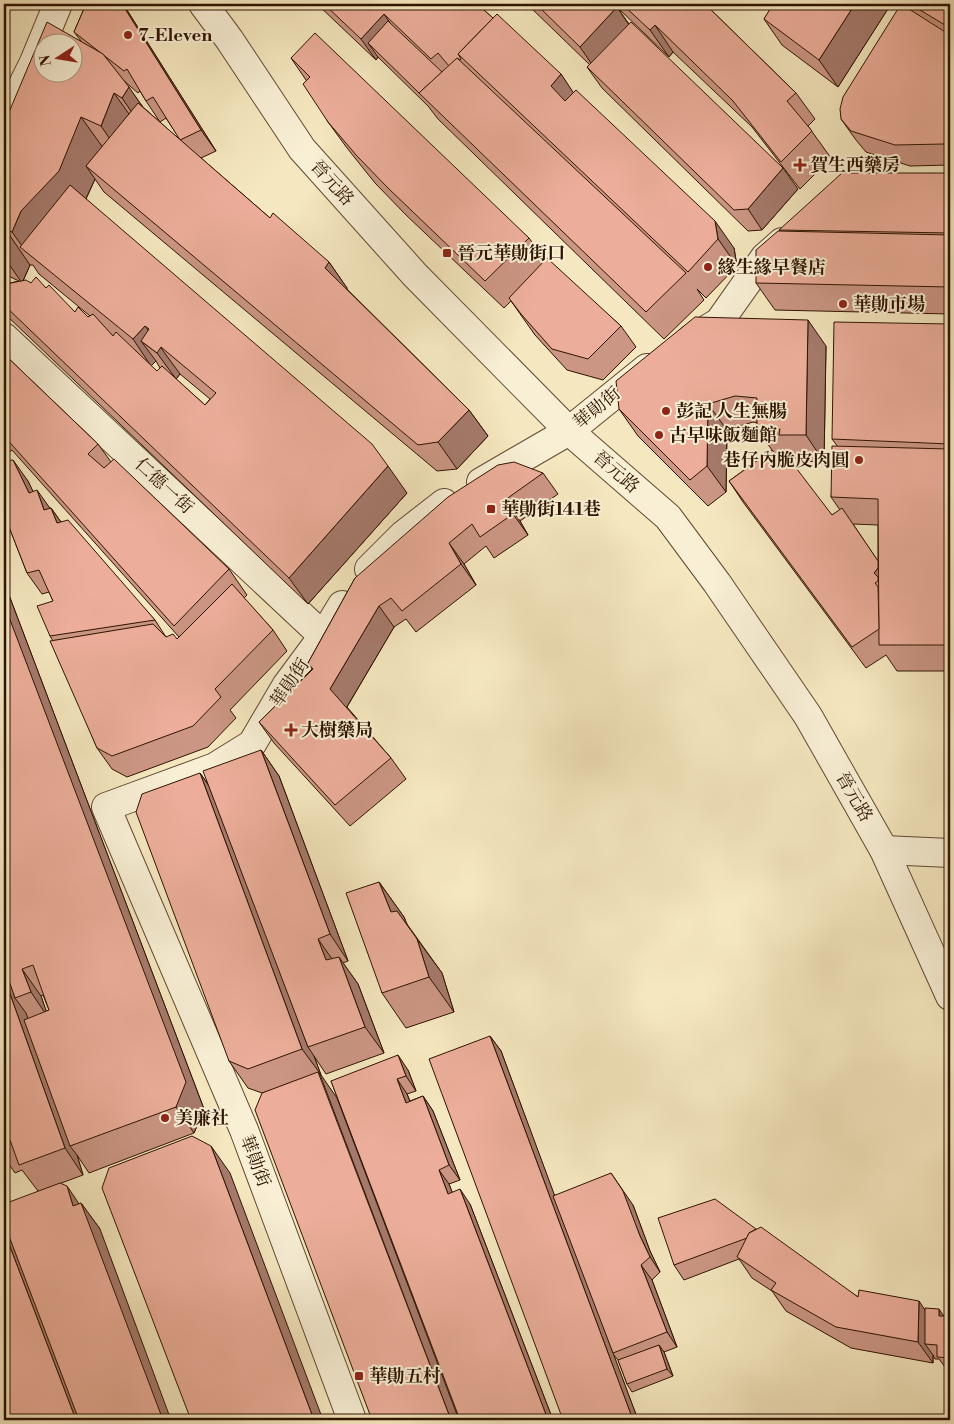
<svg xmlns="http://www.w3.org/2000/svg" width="954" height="1424" font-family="'Libre Bodoni','Noto Serif TC',serif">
<rect width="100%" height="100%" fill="#f5e7bf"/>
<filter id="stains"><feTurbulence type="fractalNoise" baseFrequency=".004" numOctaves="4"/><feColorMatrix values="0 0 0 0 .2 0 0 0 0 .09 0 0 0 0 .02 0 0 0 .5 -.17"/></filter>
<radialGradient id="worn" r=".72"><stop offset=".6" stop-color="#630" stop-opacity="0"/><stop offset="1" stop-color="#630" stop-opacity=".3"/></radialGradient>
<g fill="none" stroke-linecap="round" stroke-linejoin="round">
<defs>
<g id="minor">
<path d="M203,4L229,39L302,149L415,275L569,431L668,517L717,583L808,716L884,850L950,996"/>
<path d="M4,123L34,62L58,4"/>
<path d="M4,337L323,636"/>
<path d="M691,339L719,322L765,257L782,242"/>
<path d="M481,482L569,431L647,368"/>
<path d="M369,569L403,535L444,503"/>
<path d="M342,605L323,636L286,686L252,744L215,767L106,807L244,1130L352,1420"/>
<path d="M884,850L950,853"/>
</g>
</defs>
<use href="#minor" stroke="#604830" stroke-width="30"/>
<use href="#minor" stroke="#f8efd5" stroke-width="28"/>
</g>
<g fill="#cb9684" stroke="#2f1300" fill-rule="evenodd">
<path d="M86,4H123L216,151L201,158L270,218L329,262L347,288V289L469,410L488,436L457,469L437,471L104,192L95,179L86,199L407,493L308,604L4,313V282L6,284L19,281L4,274V124L81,41L74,32ZM123,80L138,93L140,91L146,101L160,122L166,118L181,141L143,107ZM30,265H33L39,274L90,316L88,317L75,312L46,288L23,281ZM156,361L160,368L157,371L151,366ZM180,374L210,399L205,405L176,379Z"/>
<path d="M317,4H477L493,18L561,74L573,93L734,248L737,266L706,298L697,289L704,300L664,339L438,119L428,106L378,57L376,60Z"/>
<path d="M527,4H705L796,93L815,119L808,126L831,158L800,189L752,127L673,52L669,57L617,7L629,24L798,189L762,230L748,231L602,88L587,67L590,65Z"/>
<path d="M762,4H891L838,87L782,45L764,19L770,10Z"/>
<path d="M906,4H950V165L910,166L866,152L856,140L841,119L911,11Z"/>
<path d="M291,58L529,238L545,260L621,326L636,347L603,380L567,370L535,335L511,301L504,308L406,215L375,183L347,148L328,122L306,80Z"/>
<path d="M950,173V314L775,310L756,283L780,231L779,230Z"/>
<path d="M950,324V671H897L886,655L866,668L743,502L729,481L772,450L757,429V423L753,422L727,430L726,492L708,506L638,436L619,409L826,346L824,462L798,461L794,456H777L832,515L840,510L831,497L838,447L832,439ZM853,524L878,525V561Z"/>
<path d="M4,354L98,444L111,462L229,569L247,595L244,598L273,630L287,651L230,710L236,718L208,747L127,777L112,769L97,748L53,641L50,636L53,601L49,592L42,594L27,573L4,514V452L9,460L28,481L33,492L50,508H51L61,522L155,620L166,637L177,639L179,637L12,450L7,454L4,450Z"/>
<path d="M543,473L558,494L520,521L528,535L494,558L486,546L464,564L476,585L416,632L406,619L394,627L347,707L391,758L406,779L350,826L274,743L259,722L312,669L308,663L355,578Z"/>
<path d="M4,582L204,1109L194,1133L89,1173L77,1155L83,1175L56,1185L79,1204L81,1203L100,1229L38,1191L22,1170L15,1173L4,1157ZM43,995L49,1010L46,1011L41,996Z"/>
<path d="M261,750L279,776L348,961L343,963L358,984L384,1053L326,1074L314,1056L321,1075L262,1093L248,1088L229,1061L200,773L208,784Z"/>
<path d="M379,882L404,917L407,924L442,973L454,1012L406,1028L382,993Z"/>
<path d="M490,1036L501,1051L554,1195L633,1205L650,1251L660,1272L652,1280L677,1347L664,1352L673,1376L632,1392L627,1384L618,1360L613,1354L638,1420Z"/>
<path d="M408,1070L416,1091L407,1094L410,1101L423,1096L433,1111L460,1180L449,1184L452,1192L470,1204L553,1420H460L331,1081Z"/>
<path d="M756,1229L858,1297L925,1310L943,1316H950V1371H948L939,1359H935L933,1355V1363L851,1348L786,1311L772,1291L752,1278L739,1259L684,1280L674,1265Z"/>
</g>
<g fill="#a57a6c" stroke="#2f1300">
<path d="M122,4H123L127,10L216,151L201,130Z"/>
<path d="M743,4H749L746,8Z"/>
<path d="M855,4H891L838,87L819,60Z"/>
<path d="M617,7L635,34L598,73L580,47Z"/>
<path d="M384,14L398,35L368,43L378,57L376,60L361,39Z"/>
<path d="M655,25L673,52L669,57L650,30Z"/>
<path d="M561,74L579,101L569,113L551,86Z"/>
<path d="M129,87L153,122L146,133L122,98Z"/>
<path d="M114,93L139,128L125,161L101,126Z"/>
<path d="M81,117L106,152L86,166L95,179L83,205L27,253L12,232L21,211Z"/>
<path d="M950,132V153L944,144Z"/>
<path d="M783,168L798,189L762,230L748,209Z"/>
<path d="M715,221L734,248L737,266L718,239Z"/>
<path d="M6,230L30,265L22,283L4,257V235Z"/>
<path d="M329,262L347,288L344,294L325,268Z"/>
<path d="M808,320L826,346L824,462L806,435Z"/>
<path d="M145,326L180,374L176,379L157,353L141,341L156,361L151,366L133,339Z"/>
<path d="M708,404L727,430L726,492L707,466Z"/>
<path d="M469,410L488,436L457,469L438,442Z"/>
<path d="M949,449L950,451V472L949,470Z"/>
<path d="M4,452L9,460L20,482L4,458Z"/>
<path d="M13,460L28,481L44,514L29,493Z"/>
<path d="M388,466L407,493L308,604L289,578Z"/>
<path d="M37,490L52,511L44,510Z"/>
<path d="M505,500L520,521L528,535L513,514Z"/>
<path d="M51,508L66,529L57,523Z"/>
<path d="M449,543L464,564L476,585L461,564Z"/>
<path d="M881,565L889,593L874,573Z"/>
<path d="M4,582L204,1109L194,1133L176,1107L4,604Z"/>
<path d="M379,606L394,627L345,710L330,689Z"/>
<path d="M261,750L279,776L348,961L330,934Z"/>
<path d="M200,773L218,799L308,1047L314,1056L321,1075L337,1098L459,1420H451L319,1072L302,1049Z"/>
<path d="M379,882L404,917L416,947L391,912Z"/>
<path d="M318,939L337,966L326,960Z"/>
<path d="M417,939L442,973L454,1012L429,977Z"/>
<path d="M4,952L15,998L26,1013L73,1145L70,1146L77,1155L83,1175L65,1148L4,977Z"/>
<path d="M339,957L358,984L384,1053L365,1027Z"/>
<path d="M22,969L41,996L49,1019L31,992Z"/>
<path d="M490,1036L501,1051L638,1420H633Z"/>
<path d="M398,1055L408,1070L416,1091L406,1076Z"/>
<path d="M397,1079L407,1094L416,1117L406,1103Z"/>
<path d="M423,1096L433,1111L460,1180L449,1165Z"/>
<path d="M211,1146L230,1173L323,1420H314Z"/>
<path d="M439,1170L449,1184L458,1208L448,1194Z"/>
<path d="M611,1173L633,1205L650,1251L660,1272L650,1257Z"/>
<path d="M67,1186L84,1211L81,1203L100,1229L171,1420H163L73,1206Z"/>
<path d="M460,1189L470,1204L553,1420H548Z"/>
<path d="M4,1222L84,1420H76L4,1231Z"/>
<path d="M641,1265L652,1280L677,1347L667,1332Z"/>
<path d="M919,1301L933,1322L925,1344L933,1355V1363L918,1342Z"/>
<path d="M939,1309L949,1324L939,1316Z"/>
<path d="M659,1345L664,1352L673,1376L667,1369Z"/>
</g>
<g fill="#ecae9a" stroke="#2f1300" fill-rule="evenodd">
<path d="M86,4H122L201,130L180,140L153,97L146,101L127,69L124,71L74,32Z"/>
<path d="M324,4H477L493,18L458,54L461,59L460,60L457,58L449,66L438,53L431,59L384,14L361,39Z"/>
<path d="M536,4H613L617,7L580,47Z"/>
<path d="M622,4H705L796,93L787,101L812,131L781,162L733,101L655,25L650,30Z"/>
<path d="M773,4H855L819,60L764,19Z"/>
<path d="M901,4L950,35V132L944,144L895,145L851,131L841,119L840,109L843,97Z"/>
<path d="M910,4H950V28Z"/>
<path d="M497,14L561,74L551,86L565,101L576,90L715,221L718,239L688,272L458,54Z"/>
<path d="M388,21L442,72L419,93L368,43Z"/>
<path d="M47,22L103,54L129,87L122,98L114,93L101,126L81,117L59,171L21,211L12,232L6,230L4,235V124ZM42,42H72V72H42Z"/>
<path d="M631,22L783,168L748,209L734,210L587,67Z"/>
<path d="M315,33L529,238L485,281L388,188L357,156L328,122L303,84L310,77L291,58Z"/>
<path d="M457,58L686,273L646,312L419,93Z"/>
<path d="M138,103L270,218L273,213L329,262L325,268L469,410L438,442L418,445L86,166Z"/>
<path d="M842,173H950V233L779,230Z"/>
<path d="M70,185L372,444L388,466L289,578L4,305V282L6,284L26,280L31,283L36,277L46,288L49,285L75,312L78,307L88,317L93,314L113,336L116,332L157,371L162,366L205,405L216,393L161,347L157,353L141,341L149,329L145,326L133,339L20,247Z"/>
<path d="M778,231L950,235V287L756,283V250Z"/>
<path d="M547,258L621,326L588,359L552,349L521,314L509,298Z"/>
<path d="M695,317L808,320L806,435H779L780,429H757V398L735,396L708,404L707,466L690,480L619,409L616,381Z"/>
<path d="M834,322L950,324V444L832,439Z"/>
<path d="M4,354L98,444L88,454L104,468L114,459L229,569L174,626L4,436Z"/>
<path d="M832,446L949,449V470H950V645H879L878,499L831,497Z"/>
<path d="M772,450L781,460L787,456L832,515L842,508L878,561V568L874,573L878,577V581L875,583L878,587L879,629L852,647L729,481Z"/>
<path d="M4,458L5,461L13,460L29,493L37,490L44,510L51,508L57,523L68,520L155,620L50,636L37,606L53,601L39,570L27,573L4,514Z"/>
<path d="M514,462L543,473L505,500L513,514L480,537L472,524L449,543L461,564L402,611L391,598L379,606L330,689L391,758L335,805L259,722L313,669L308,663L355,578L448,497L498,465Z"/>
<path d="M232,584L273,630L215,689L221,697L193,726L112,756L97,748L50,641L153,624L166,637L173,634L177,639Z"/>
<path d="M4,604L186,1082L176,1107L70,1146L24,1020L49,1010L33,965L22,969L31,992L15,998L4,966Z"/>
<path d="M261,750L330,934L318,939L326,960L339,957L365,1027L308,1047L203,771Z"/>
<path d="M200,773L302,1049L248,1069L229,1061L136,812L142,794Z"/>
<path d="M379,882L391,912L397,911L417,939L429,977L382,993L346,893Z"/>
<path d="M4,977L65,1148L19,1165L10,1140L4,1143Z"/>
<path d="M490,1036L633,1420H563L429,1059Z"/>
<path d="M398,1055L406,1076L397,1079L406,1103L423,1096L449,1165L439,1170L448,1194L460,1189L548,1420H460L331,1081Z"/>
<path d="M318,1072L451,1420H372L255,1110L262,1093Z"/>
<path d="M192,1136L211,1146L314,1420H191L102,1188L109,1168Z"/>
<path d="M611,1173L623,1191L640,1236L650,1257L641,1265L667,1332L613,1353L553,1196Z"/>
<path d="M60,1183L67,1186L73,1206L81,1203L163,1420H79L4,1223V1204Z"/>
<path d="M715,1199L756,1229L749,1233L747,1238L674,1265L658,1218Z"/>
<path d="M761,1227L858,1297L859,1290L919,1301L918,1342L836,1327L771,1290L776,1283L737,1257L749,1233Z"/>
<path d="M4,1231L76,1420H4Z"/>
<path d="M925,1308L939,1309V1316H950V1358L937,1357V1345L925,1344Z"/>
<path d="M659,1345L667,1369L627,1384L618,1360Z"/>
</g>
<g fill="#8f2418" stroke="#f8efd5" stroke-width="2">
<circle cx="128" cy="35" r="5"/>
<path d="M797.5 157.5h5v5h5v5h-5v5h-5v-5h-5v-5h5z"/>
<rect x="442" y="248" width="10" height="10" rx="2.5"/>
<circle cx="708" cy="267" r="5"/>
<circle cx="843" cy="304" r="5"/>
<circle cx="666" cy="411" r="5"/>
<circle cx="659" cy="435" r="5"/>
<circle cx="859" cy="460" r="5"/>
<rect x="486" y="504" width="10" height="10" rx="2.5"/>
<path d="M288.5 722.5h5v5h5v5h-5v5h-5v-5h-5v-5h5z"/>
<circle cx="165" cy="1118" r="5"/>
<rect x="354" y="1371" width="10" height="10" rx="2.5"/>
</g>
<g text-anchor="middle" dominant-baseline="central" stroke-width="4" stroke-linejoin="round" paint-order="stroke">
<g font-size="18" font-weight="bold" fill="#2f1300" stroke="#f8efd5" text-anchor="start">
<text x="138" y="35">7-Eleven</text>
<text x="810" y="165">賀生西藥房</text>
<text x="457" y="253">晉元華勛街口</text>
<text x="718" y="267">緣生緣早餐店</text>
<text x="853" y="304">華勛市場</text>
<text x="676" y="411">彭記 人生無腸</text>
<text x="669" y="435">古早味飯麵館</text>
<text x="849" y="460" text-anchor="end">巷仔內脆皮肉圓</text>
<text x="501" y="509">華勛街141巷</text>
<text x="301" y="730">大樹藥局</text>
<text x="175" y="1118">美廉社</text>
<text x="369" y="1376">華勛五村</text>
</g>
<g font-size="18" fill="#2f1300" stroke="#f8efd5">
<text transform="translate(332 183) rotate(48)">晉元路</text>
<text transform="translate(597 408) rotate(-39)">華勛街</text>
<text transform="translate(616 472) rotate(41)">晉元路</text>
<text transform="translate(164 486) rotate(43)">仁德一街</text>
<text transform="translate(290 683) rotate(-56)">華勛街</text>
<text transform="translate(854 797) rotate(60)">晉元路</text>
<text transform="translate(255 1161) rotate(69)">華勛街</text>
</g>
</g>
<rect width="954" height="1424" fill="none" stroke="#f5e7bf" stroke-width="20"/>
<rect x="5" y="5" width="944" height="1414" fill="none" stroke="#2f1300" stroke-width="2.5"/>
<rect x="10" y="10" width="934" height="1404" fill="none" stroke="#2f1300"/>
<g transform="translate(58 58) rotate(258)"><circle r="24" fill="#f8efd5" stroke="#a89780"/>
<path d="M0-4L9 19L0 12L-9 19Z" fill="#8f2418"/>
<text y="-8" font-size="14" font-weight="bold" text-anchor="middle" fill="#2f1300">N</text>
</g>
<rect width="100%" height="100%" filter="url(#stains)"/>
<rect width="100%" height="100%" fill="url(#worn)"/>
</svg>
